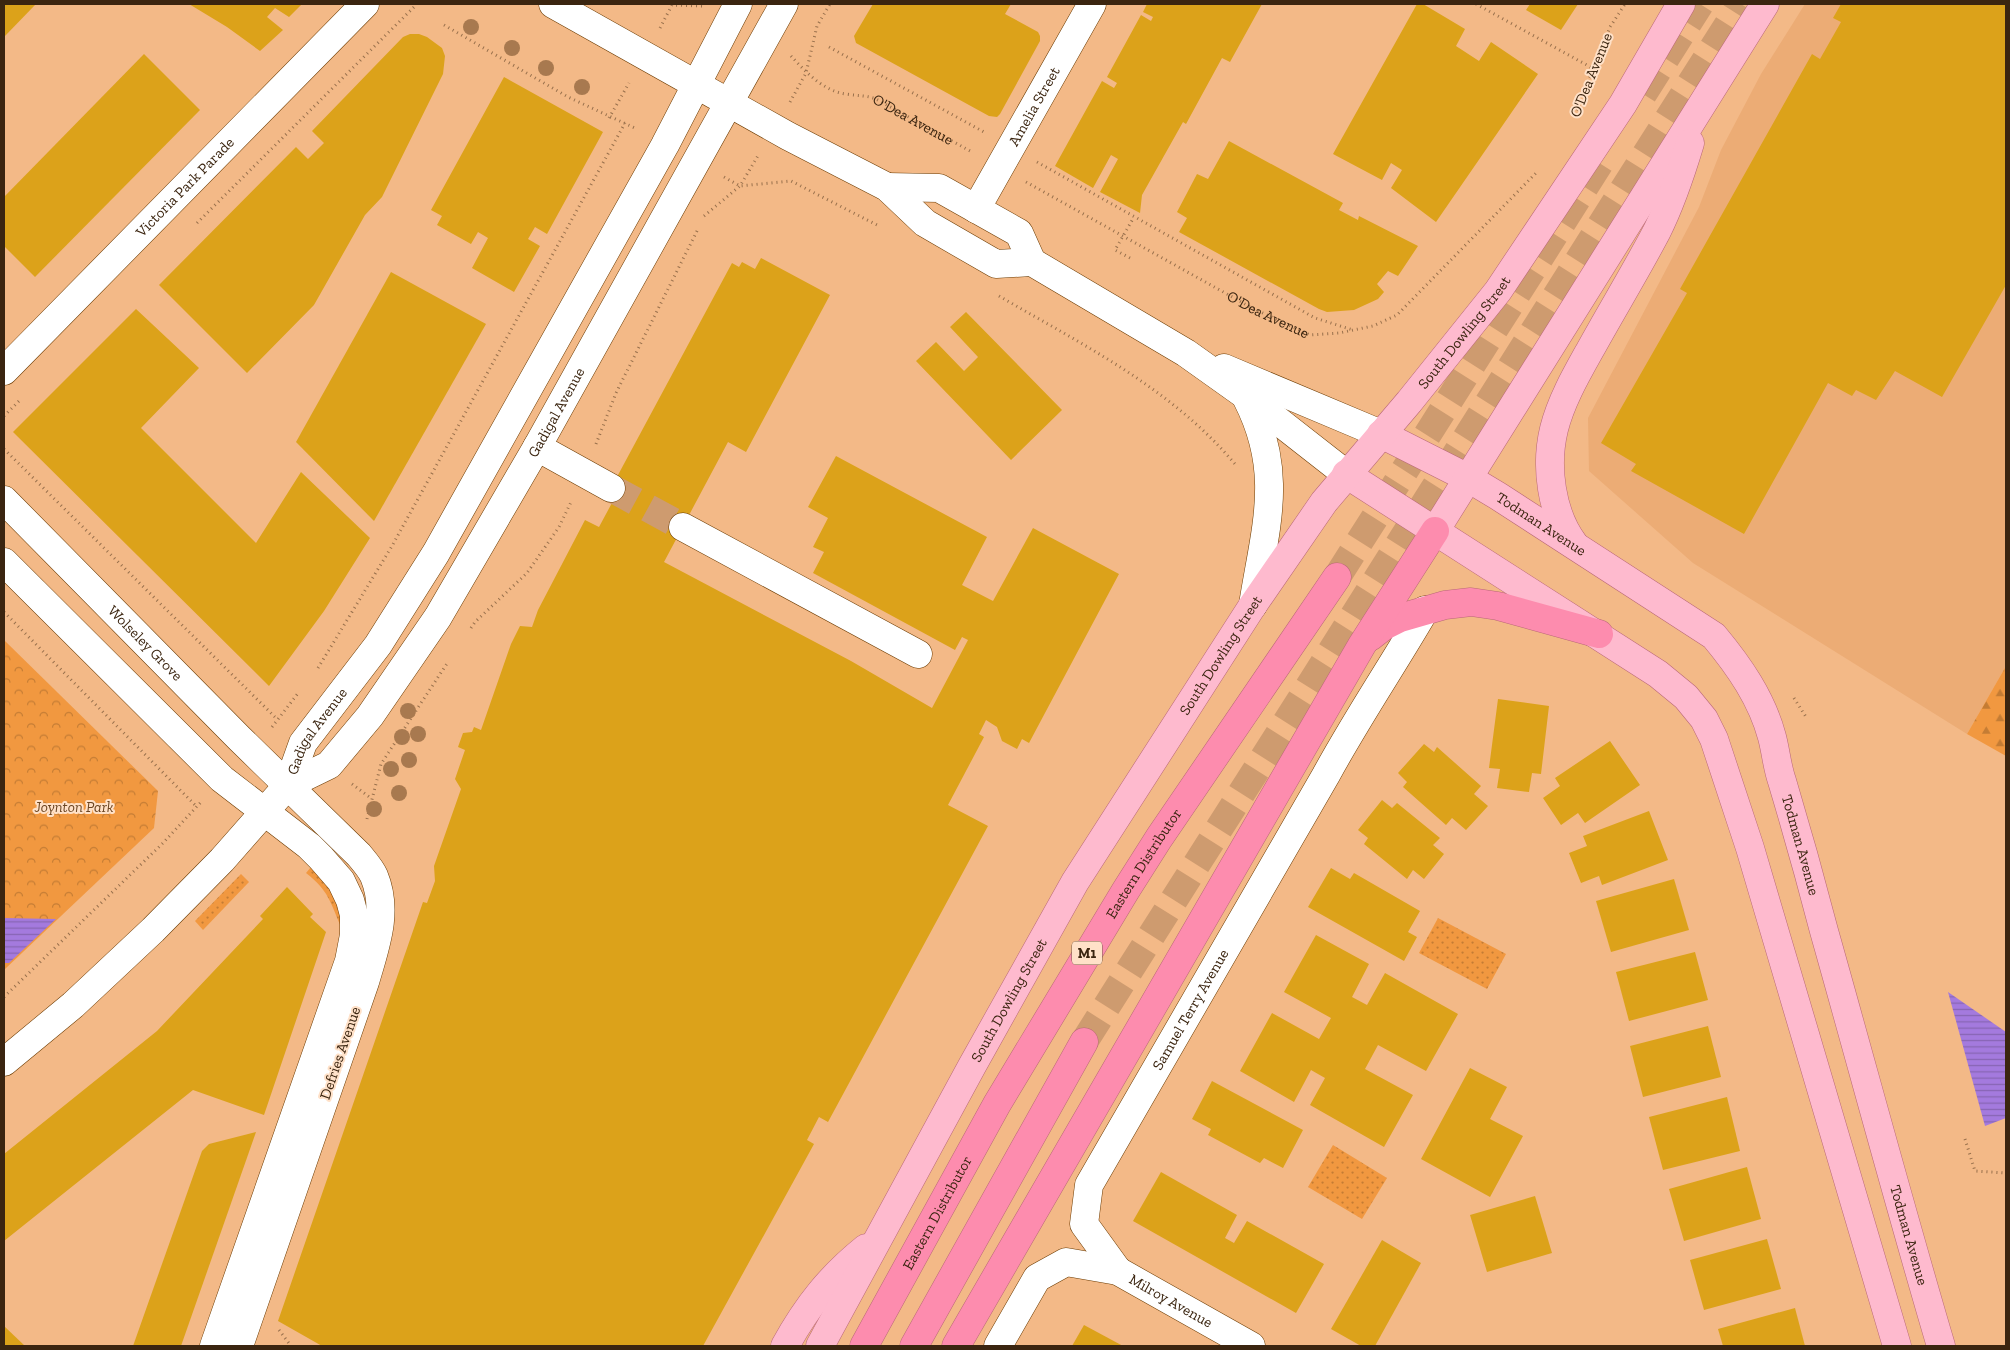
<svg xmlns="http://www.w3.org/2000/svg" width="2010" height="1350" font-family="'Zilla Slab',serif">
<defs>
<pattern id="forest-firs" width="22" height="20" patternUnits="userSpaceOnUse" patternTransform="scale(1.25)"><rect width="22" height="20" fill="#f19840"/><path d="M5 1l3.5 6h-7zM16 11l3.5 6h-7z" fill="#c47c34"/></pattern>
<pattern id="park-crowns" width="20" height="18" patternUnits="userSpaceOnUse" patternTransform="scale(1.25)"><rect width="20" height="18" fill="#f19840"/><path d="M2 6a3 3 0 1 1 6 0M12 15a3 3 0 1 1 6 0" fill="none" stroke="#c47c34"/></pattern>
<pattern id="garden-dots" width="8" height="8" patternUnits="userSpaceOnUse" patternTransform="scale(1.25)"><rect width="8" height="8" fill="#f19840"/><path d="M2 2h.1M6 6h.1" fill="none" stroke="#c47c34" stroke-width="1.8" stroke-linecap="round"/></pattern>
<pattern id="water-rules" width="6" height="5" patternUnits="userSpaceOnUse" patternTransform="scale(1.25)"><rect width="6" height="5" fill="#a47ade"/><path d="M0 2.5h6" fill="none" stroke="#8764b3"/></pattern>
</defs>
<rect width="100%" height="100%" fill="#f3b987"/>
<path fill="#ecac75" d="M1805,4H2006V666L1967,734L1693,563L1589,471L1588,418L1699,207L1721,150L1761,74Z"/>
<path fill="url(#forest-firs)" d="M2006,666V756L1967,734Z"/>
<path fill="url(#park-crowns)" d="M4,640L158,791L154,828L4,970Z"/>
<g fill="url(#garden-dots)">
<path d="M316,861L342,899L341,927C330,902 329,891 306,873Z"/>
<path d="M241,874L249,882L203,930L195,921Z"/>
<path d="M1438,918L1506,954L1487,989L1419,953Z"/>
<path d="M1333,1145L1387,1178L1362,1219L1308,1187Z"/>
</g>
<g fill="url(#water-rules)">
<path d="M4,918L56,919L9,963H4Z"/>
<path d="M1948,992L2006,1032V1118L1985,1126Z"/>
</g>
<g fill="#dca21a">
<path d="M4,4H36L4,37Z"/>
<path d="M189,4H302L289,17L275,8L267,17L283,30L260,51L227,27Z"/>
<path d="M873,4H1011L1005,14L1038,32L1040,36V41L1000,114L997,117L989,116L856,43L854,36Z"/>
<path d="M1147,4H1262L1230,62L1222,58L1186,124L1183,122L1142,195L1140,213L1100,192L1118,159L1111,155L1093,188L1055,166L1102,81L1114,88L1117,83L1107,77L1141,15L1151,21L1153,17L1143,12Z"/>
<path d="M1417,4H1423L1465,29L1456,46L1479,61L1491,42L1538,74L1436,222L1391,188L1402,170L1391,163L1382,180L1333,154Z"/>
<path d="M1530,4H1578L1561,30L1526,10Z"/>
<path d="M1841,4H2006V285L1942,397L1895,371L1876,400L1856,390L1852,396L1828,383L1744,534L1631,471L1636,464L1601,443L1687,293L1680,289L1812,54L1820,59L1841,22L1833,18Z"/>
<path d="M410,34H419L427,37L442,48L445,56L443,74L382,197L365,215L314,305L247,373L159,285L296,147L308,159L324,143L312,131L403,37Z"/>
<path d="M144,54L200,110L35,277L4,246V197Z"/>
<path d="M504,77L603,132L547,234L535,227L528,239L540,246L514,292L472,268L488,238L478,232L471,244L437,225L442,216L431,210Z"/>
<path d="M1229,141L1343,203L1339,210L1358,220L1359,216L1418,246L1398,276L1388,271L1377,284L1384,292L1378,299L1354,310L1327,312L1319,309L1179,232L1187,218L1177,212L1197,174L1208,179Z"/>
<path d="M761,258L830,295L746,452L728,442L664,562L851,661L932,708L968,640L962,637L955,650L813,573L824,552L813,547L828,518L808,507L836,456L987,537L962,585L993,601L1033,528L1119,574L1029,743L1022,739L1017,749L1002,741L997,727L986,720L979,734L984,737L948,805L988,826L828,1122L819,1117L807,1140L814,1144L703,1346H322L278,1321L423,902L427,903L435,881L434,866L461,789L455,779L465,750L458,747L463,733L472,732L474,727L481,730L511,644L520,626L532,627L538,610L585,520L599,527L613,501L611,488L732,263L739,267L742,262L755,269Z"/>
<path d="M391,272L486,324L374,521L296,442Z"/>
<path d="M136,309L199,368L141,428L256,543L301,472L370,538L324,611L269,686L13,432Z"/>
<path d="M966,312L1062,410L1011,460L916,361L936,342L964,371L978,357L950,327Z"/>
<path d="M1498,699L1549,706L1541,774L1532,773L1529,792L1497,788L1500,769L1489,768Z"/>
<path d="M1610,741L1640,785L1585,823L1578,813L1561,825L1543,798L1560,786L1555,778Z"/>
<path d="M1424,744L1434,752L1437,747L1481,786L1474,794L1488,806L1466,830L1452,818L1446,825L1403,787L1407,782L1398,773Z"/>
<path d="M1382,800L1392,808L1397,803L1440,838L1433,845L1444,854L1424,879L1413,870L1407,879L1364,844L1368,838L1358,830Z"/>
<path d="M1649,811L1668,860L1602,885L1599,876L1581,883L1569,853L1587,846L1583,836Z"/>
<path d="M1331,868L1350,879L1354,873L1420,911L1408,932L1417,937L1404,961L1308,907Z"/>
<path d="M1674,879L1689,930L1611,952L1596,901Z"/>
<path d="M287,887L313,914L310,917L326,932L264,1115L193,1090L4,1241V1154L157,1031L263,919L260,916Z"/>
<path d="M1316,935L1369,964L1352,997L1367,1005L1385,973L1458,1014L1426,1071L1378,1045L1365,1069L1413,1095L1384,1147L1310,1105L1325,1078L1311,1070L1294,1102L1240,1071L1272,1013L1319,1039L1331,1018L1284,992Z"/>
<path d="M1695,952L1708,1000L1629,1021L1616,972Z"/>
<path d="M1708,1026L1721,1077L1643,1097L1630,1046Z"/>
<path d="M1470,1068L1507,1087L1490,1119L1523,1136L1490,1197L1421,1159Z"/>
<path d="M1212,1081L1303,1130L1283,1168L1264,1158L1260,1163L1208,1135L1211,1129L1192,1119Z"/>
<path d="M1727,1097L1740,1151L1663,1170L1649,1117Z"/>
<path d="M256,1132L181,1346H133L202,1151L209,1144Z"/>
<path d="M1747,1167L1761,1219L1684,1241L1669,1189Z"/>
<path d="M1161,1172L1237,1215L1225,1238L1234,1243L1247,1221L1324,1264L1296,1313L1133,1221Z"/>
<path d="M1535,1196L1552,1253L1487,1272L1470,1215Z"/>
<path d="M1767,1239L1781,1289L1704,1310L1690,1260Z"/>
<path d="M1382,1240L1421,1263L1375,1346H1361L1331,1329Z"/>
<path d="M1795,1308L1805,1346H1723L1718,1329Z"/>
<path d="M1084,1325L1123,1346H1072Z"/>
<path d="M4,1326L25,1346H4Z"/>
</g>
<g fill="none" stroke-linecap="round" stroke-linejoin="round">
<path stroke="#ce9b6f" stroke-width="28" stroke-dasharray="28 14" stroke-linecap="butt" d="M611,488L683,527"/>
<g stroke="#ce9b6f" stroke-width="28" stroke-dasharray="28 14" stroke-linecap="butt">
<path d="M1643,94L1700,4"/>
<path d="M1337,577L1603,158"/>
<path d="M1084,1042L1741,4"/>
</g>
<defs>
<g id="minor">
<path d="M553,4L788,136L887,187L925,223L996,264L1032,262L1186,353L1245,395L1346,474"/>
<path d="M887,187L939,188L1019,233L1032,262"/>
<path id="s3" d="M976,209L1092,4"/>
<path d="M1224,368L1381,434"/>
<path id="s4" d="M4,371L365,4"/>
<path d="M1247,399C1285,473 1265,528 1253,605"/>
<path d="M537,447L611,488"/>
<path id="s5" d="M4,500L239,738L359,855C364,861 371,869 374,876C389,912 375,947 365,982L239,1346"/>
<path d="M683,527L918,654"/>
<path d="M4,562L222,779L309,846L321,858L341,881L350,900L354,915V935L349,961L214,1346"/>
<path id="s6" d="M288,785L329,765L370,716L438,617L537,447L784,4"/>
<path id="s7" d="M4,1062L73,1005L153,930L222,860L288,785L303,743L378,645L436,553L665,145L738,4"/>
<path id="s8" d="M1118,1271L1084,1224L1089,1185L1326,775C1357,718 1393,665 1425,610"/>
<path id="s9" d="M998,1346L1037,1278L1066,1262L1118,1271L1251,1346"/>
</g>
<g id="major">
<path id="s10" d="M1381,434L1468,478L1498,496L1714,636C1739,666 1762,699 1772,737C1776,752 1777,767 1782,781C1797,831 1811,881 1824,931C1863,1069 1900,1208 1941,1346"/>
<path d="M1346,474L1658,674L1686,697L1704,719L1714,739L1750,848L1897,1346"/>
<path d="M1435,531L1765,4"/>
<path d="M1574,544C1551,513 1545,466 1554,429C1561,401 1576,375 1590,350C1612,310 1636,271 1657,231C1671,203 1681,173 1690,143"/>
<path d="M785,1346C807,1306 830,1277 866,1248"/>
<path id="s11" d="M820,1346L972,1066L1075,882L1253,605L1324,502L1409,402L1498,291L1623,104L1681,4"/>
</g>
<g id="highway">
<path d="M1370,637L1384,626L1400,618L1445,605L1471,602L1498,606L1599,634"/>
<path id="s12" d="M864,1346L997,1104L1126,890L1159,838L1337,577"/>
<path d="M914,1346L1084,1042"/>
<path d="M956,1346L1362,645L1435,531"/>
</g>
</defs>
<use href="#minor" stroke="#6c3b00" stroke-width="29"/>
<use href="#major" stroke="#b96877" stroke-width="29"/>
<use href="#highway" stroke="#b96877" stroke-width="29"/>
<g stroke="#98704c" stroke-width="3" stroke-dasharray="1 4" stroke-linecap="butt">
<path d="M1476,4L1594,69"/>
<path d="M444,25L568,97L637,129"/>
<path d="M660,28L672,5L703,6"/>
<path d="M829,47L984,132"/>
<path id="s1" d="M791,56C806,72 823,91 846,94C857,96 866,95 876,99L972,152"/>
<path d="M790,102L806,73L817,26L830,4"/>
<path d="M1575,115L1610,27L1625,4"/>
<path d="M609,118L629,83"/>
<path d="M1037,162L1315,318L1353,330"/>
<path d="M724,177L740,186L791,181L879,226"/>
<path id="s2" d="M1026,182L1252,308L1310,335L1339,333L1373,326L1397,315L1536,173"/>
<path d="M704,216L740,186L759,154"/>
<path d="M197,223L414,7"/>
<path d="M1130,258L1115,250L1134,217"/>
<path d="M999,296C1083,345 1171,388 1235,464"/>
<path d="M4,416L21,399"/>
<path d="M596,444L616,393L698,229"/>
<path d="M4,449L277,719"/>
<path d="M4,612L197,807"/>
<path d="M471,628L475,622L527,573L559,527L572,500"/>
<path d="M318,668L392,546L625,123"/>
<path d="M1794,698L1806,717"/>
<path d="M272,727L299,692"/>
<path d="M352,784L372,799"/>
<path d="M367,819L381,764L448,662"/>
<path d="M4,997L163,843L201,802"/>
<path d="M1965,1139L1975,1171L2006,1173"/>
<path d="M279,1330L291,1346"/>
</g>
<use href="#minor" stroke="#fff" stroke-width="28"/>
<use href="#major" stroke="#febace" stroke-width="28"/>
<use href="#highway" stroke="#fd8cae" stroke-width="28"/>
</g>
<g fill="#a8794f">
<circle cx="471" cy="27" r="8"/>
<circle cx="512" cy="48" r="8"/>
<circle cx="546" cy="68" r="8"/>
<circle cx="582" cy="87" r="8"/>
<circle cx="408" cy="711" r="8"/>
<circle cx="418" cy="734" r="8"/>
<circle cx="402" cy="737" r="8"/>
<circle cx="409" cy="760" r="8"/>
<circle cx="391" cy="769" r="8"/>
<circle cx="399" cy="793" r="8"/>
<circle cx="374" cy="809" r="8"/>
</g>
<g text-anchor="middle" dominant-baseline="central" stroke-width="4" stroke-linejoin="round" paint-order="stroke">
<rect fill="#ffe1c8" stroke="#765d47" stroke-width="1" x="1072" y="941.5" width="30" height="23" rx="4"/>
<g font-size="14" font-weight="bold" fill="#3b2510">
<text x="1087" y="953">M1</text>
</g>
<g font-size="15" fill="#3b2510" stroke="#ffe1c8">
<text transform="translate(1591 75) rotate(-68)">O'Dea Avenue</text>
<text stroke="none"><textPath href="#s3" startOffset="118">Amelia Street</textPath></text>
<text stroke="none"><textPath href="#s1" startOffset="141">O'Dea Avenue</textPath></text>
<text stroke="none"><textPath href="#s4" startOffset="258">Victoria Park Parade</textPath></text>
<text stroke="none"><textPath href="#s2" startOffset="276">O'Dea Avenue</textPath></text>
<text stroke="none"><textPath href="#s11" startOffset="1204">South Dowling Street</textPath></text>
<text stroke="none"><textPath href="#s6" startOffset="466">Gadigal Avenue</textPath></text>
<text stroke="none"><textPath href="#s10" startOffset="184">Todman Avenue</textPath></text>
<text stroke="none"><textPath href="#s5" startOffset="201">Wolseley Grove</textPath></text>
<text stroke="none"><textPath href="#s11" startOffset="799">South Dowling Street</textPath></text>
<text stroke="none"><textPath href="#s7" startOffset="459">Gadigal Avenue</textPath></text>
<text stroke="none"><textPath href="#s10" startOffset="619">Todman Avenue</textPath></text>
<text stroke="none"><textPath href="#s12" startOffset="558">Eastern Distributor</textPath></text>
<text stroke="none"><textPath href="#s11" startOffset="394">South Dowling Street</textPath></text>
<text stroke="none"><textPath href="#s8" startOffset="300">Samuel Terry Avenue</textPath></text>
<text transform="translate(340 1053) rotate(-71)">Defries Avenue</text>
<text stroke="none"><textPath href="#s12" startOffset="152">Eastern Distributor</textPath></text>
<text stroke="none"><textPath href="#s10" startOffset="1024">Todman Avenue</textPath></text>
<text stroke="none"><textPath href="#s9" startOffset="225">Milroy Avenue</textPath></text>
</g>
<g font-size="15" font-style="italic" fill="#6b4522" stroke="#ffe1c8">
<text x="74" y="807">Joynton Park</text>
</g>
</g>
<rect width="2010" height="1350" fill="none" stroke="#3b2510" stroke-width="10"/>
</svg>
